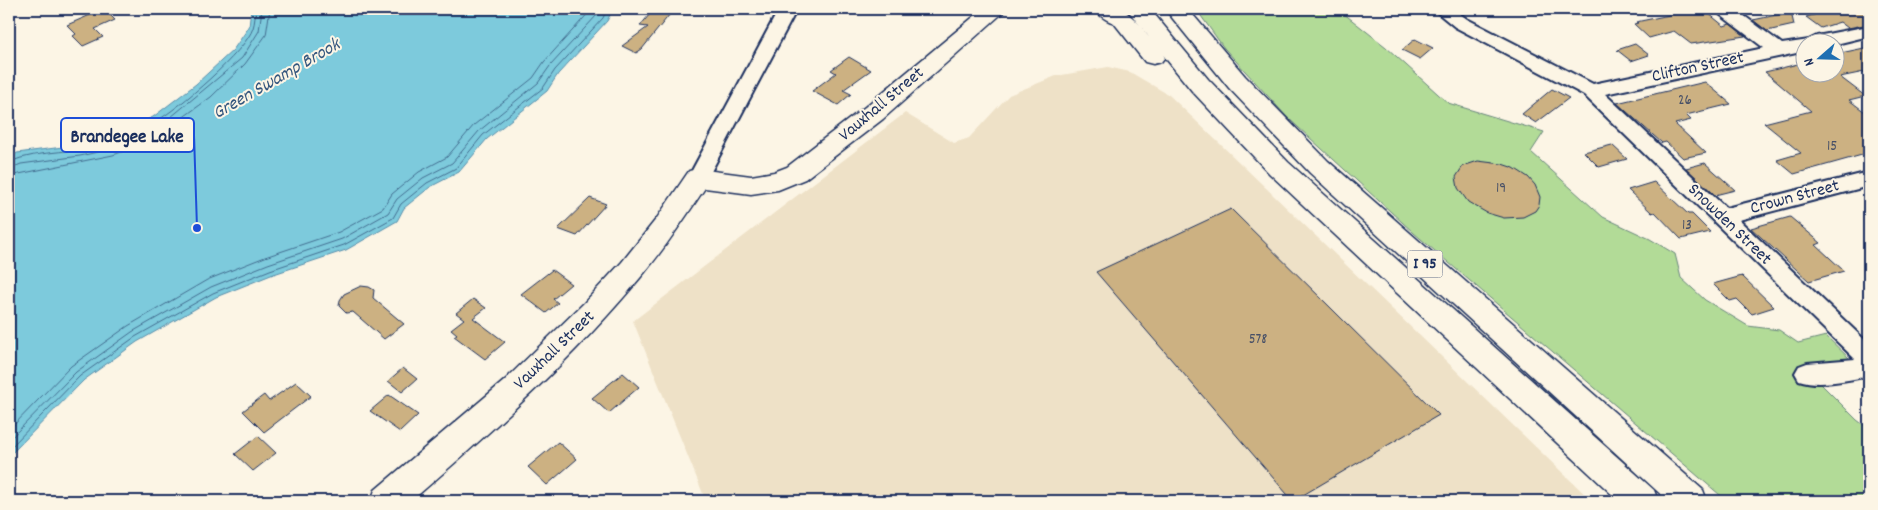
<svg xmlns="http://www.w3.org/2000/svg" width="1878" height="510" font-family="Dekko,sans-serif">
<rect width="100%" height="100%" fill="#fcf5e5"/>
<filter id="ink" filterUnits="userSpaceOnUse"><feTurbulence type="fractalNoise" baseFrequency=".02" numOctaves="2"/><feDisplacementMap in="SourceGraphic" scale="10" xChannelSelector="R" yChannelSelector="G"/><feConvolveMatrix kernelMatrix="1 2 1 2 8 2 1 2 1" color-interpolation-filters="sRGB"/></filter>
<g filter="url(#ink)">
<path fill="#eee1c7" d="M1108,67L1130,72L1169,95L1592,501H706L633,321L905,113L954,143L969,138L1009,95L1056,76Z"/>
<path fill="#b2db97" stroke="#66857a" d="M1196,9H1338L1386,47L1448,103L1544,132L1531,152L1603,217L1650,239L1675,254L1681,278L1705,300L1748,326L1779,330L1798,343L1826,336L1849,358L1817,380L1857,420L1869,429V501H1727L1414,233L1287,117L1224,48Z"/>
<path fill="#7dcadc" stroke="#568caa" d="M251,9H613L607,21L558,74L547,91L487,139L459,172L430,187L404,208L397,221L346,250L271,275L216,297L137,342L84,380L9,456V159L17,153L78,145L108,138L153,117L196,84L233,50L249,27Z"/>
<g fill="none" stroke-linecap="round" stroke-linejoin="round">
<g stroke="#426d90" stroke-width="1">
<path d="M9,162C41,149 78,154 110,143C125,138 142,130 155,122C178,109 246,51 253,28C255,22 255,15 256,9"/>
<path d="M9,169L21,164L80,156L111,149L159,127L242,58L259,31L262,9"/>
<path d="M9,176L113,155L141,145L156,137L211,97L245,64L266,35L270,9"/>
<path d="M9,430L71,366L128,326L207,280L265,257L339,232L383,208L392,194L419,172L447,157L474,125L533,78L544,62L592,9"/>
<path d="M9,440L76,372L132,332L211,287L268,264L342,239L388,213L397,199L423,178L452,163L479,131L538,83L550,66L597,15L600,9"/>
<path d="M9,449L80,376L135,337L213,293L270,270L344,245L393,218L401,204L427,183L456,168L483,135L543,88L555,70L603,18L607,9"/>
</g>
</g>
<g fill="#ccb182" stroke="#1b2f5e">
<path d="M104,9L115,20L95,29L103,37L83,46L73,36L76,34L67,25Z"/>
<path d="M654,9H674L642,49L636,53L622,46L648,27L640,26Z"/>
<path d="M1674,9H1703L1724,26L1730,24L1745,36L1691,44L1674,31L1649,38L1634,24L1638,23L1636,22L1679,13Z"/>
<path d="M1836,9H1869V14L1864,16L1869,19V24L1848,28L1840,22L1821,28L1806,17Z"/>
<path d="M1791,12L1794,25L1767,31L1753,20Z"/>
<path d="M1415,39L1433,48L1420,59L1402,50Z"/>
<path d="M1635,44L1649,55L1631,61L1617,50Z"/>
<path d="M1869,47V71L1840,77L1865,96L1849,100L1869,115V153L1794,174L1777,160L1801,153L1764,123L1811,111L1765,72L1806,62V72H1833L1836,74V54Z"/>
<path d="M849,57L871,70L843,90L851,94L838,105L812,91L836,73L831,70Z"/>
<path d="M1705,82L1731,104L1686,115L1691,120L1675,124L1706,153L1683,158L1666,142L1662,143L1617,103Z"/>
<path d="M1552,89L1569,98L1536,123L1522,114Z"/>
<path d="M1612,145L1627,159L1599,167L1584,152Z"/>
<path d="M1478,161L1502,164L1514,168L1528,177L1535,185L1540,197L1539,205L1535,211L1523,217L1504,218L1487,213L1468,202L1458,188L1456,177L1463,166Z"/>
<path d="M1705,163L1735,190L1715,195L1686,168Z"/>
<path d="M1654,182L1688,214H1692L1710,232L1681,239L1655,212L1652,213L1628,190Z"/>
<path d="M590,198L606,204L577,236L558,229Z"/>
<path d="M1231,209L1439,415L1293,501L1096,272Z"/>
<path d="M1790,217L1821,243L1816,245L1844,271L1809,281L1751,228Z"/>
<path d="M552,270L571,284L553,299L558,303L546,313L521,294Z"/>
<path d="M1742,276L1774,307L1752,314L1737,299L1730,301L1713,284Z"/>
<path d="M361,286L369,287L374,290L373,298L404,324L384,339L353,312L346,313L339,306L340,300L344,294Z"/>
<path d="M473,299L486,308L473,318L505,342L485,359L454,336L457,334L451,329L464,319L456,313Z"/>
<path d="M403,368L417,379L402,392L388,381Z"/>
<path d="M623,373L639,387L609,413L592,398Z"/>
<path d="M296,382L311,396L264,432L243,411L264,395L269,401Z"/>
<path d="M389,395L418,415L400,432L370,411Z"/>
<path d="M258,436L276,453L253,471L235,454Z"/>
<path d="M558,442L577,459L547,485L528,467Z"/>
</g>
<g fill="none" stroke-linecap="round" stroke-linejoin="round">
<defs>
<g id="street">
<path d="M779,9H797L705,183L698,185L691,183L688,178Z"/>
<path d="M1433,9H1453L1467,19L1593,84L1764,48L1718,13L1716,9H1735L1782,44L1809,40L1817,36L1869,26V36L1836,44L1806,42V51L1605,94L1726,208L1869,172V186L1739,220L1869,344V376C1848,380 1819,387 1799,380L1795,373L1799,366L1807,363L1855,359L1584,95L1455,27Z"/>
</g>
<g id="secondary">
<path d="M983,9H1007L883,119L805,179L778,190L751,194L705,188C684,219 664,250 640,278C572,360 492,431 411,501H371L375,490L504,381L584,303L622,262L657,218L689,171L698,169L751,176L774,172L787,167L865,107Z"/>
<path d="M1095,9C1108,8 1124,6 1132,18L1129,23C1116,26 1102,20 1095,9Z"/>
</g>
<g id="highway">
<path d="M1127,9H1150L1208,79L1288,162L1654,490L1658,501H1619L1270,174L1192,91L1163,55L1165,57L1161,62L1153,64L1145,62L1110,18L1113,13C1131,9 1138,24 1149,37Z"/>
<path d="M1165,9H1188L1245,76L1328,161L1703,490L1707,501H1668L1310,173L1229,88Z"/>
</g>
</defs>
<use href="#street" stroke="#1b2f5e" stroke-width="4"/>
<use href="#secondary" stroke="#1b2f5e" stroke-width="3"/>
<use href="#highway" stroke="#1b2f5e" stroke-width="3"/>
<use href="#street" fill="#fcf5e5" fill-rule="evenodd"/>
<use href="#secondary" fill="#fcf5e5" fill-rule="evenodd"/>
<use href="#highway" fill="#fcf5e5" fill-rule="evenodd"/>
</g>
</g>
<g text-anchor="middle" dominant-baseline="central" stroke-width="4" stroke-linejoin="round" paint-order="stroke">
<g font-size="15" fill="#475067">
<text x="1685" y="101">26</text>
<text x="1832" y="147">15</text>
<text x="1501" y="189">19</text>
<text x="1687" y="226">13</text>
<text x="1258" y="340">578</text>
</g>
<rect fill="#fcf5e5" stroke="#5e6a86" stroke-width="1" x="1407.5" y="250.5" width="35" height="27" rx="4"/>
<g font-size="16" font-weight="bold" fill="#1b2f5e">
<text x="1425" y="264">I 95</text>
</g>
<g font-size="18" fill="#1b2f5e" stroke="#fcf5e5">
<text transform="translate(1698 68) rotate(-12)">Clifton Street</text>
<text transform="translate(882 105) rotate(-40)">Vauxhall Street</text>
<text transform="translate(1795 198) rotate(-15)">Crown Street</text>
<text transform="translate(1729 225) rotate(44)">Snowden Street</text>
<text transform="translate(555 351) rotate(-44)">Vauxhall Street</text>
</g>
<g font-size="19" font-style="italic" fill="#34567e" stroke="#fcf5e5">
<text transform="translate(277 80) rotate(-30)">Green Swamp Brook</text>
</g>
</g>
<path fill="none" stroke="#1d4ed8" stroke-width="2" d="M197 228L194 135"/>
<circle fill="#1d4ed8" stroke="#fcf5e5" stroke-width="2" cx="197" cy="228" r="5"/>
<rect fill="#fcf5e5" stroke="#1d4ed8" stroke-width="2" x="61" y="118" width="133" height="34" rx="5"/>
<g font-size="19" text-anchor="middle" font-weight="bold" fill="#1b2f5e">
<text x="127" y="142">Brandegee Lake</text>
</g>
<rect width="1878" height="510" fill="none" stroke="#fcf5e5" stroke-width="30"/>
<rect x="15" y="15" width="1848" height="480" fill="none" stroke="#1b2f5e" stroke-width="2" filter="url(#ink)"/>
<g transform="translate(1820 58) rotate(250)"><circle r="24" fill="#fcf5e5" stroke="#a2a6af"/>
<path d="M0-4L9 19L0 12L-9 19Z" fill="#1f6fb2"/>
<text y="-8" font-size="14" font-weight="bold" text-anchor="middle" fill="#1b2f5e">N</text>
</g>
</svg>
